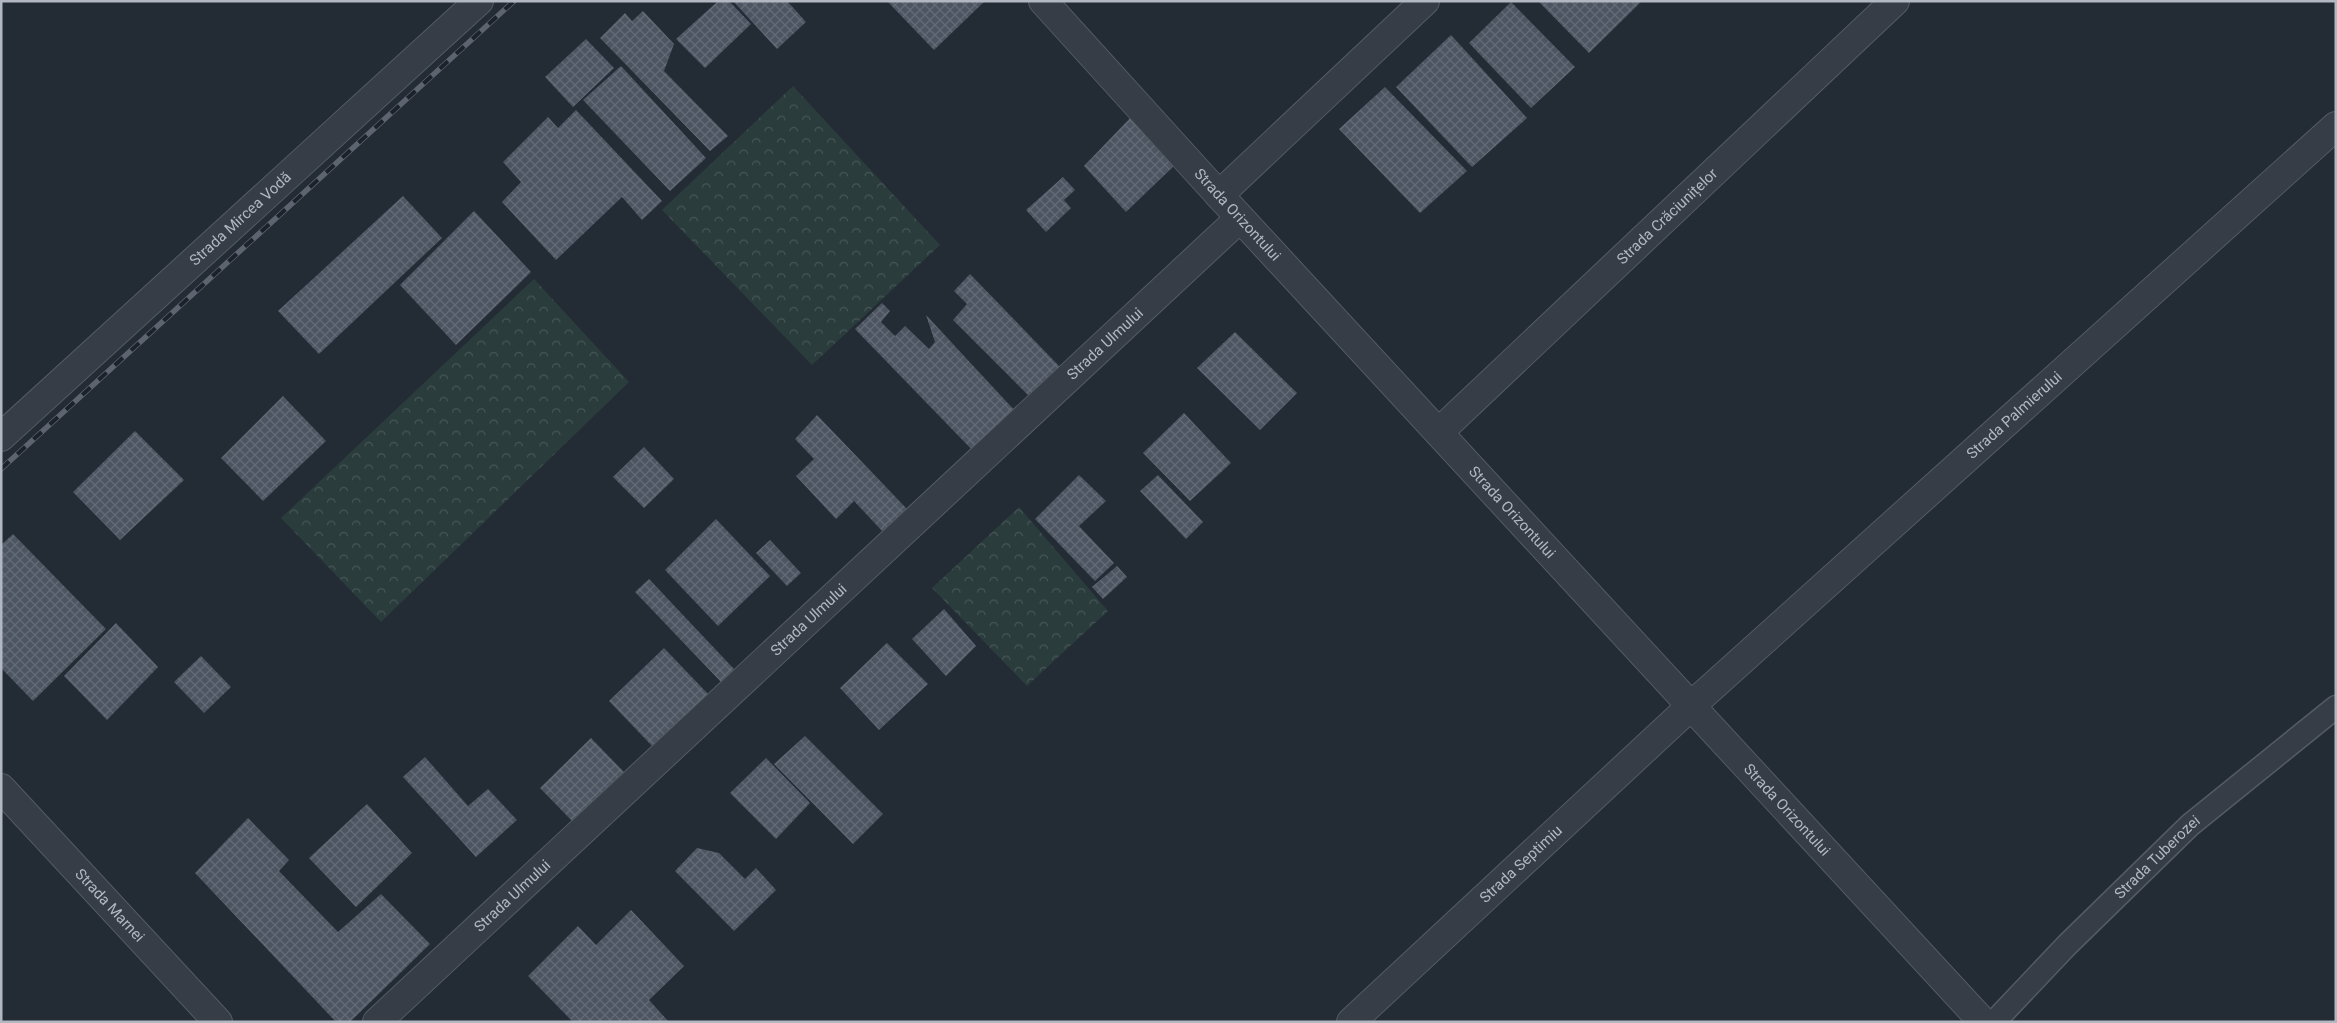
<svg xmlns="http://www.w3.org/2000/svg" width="2337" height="1023" font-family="Roboto,sans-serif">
<defs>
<pattern id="forest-crowns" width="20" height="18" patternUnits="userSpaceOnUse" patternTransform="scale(1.25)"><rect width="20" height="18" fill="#2b3c3c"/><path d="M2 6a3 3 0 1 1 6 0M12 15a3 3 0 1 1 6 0" fill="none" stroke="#475657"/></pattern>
<pattern id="building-cross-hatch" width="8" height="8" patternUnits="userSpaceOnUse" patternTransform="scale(1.25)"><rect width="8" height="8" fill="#4c5561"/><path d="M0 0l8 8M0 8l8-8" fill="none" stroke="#636b76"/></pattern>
</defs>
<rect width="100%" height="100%" fill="#232b35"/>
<g fill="url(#forest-crowns)">
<path d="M793,86L940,245L812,365L662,210Z"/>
<path d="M534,279L629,382L381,622L281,518Z"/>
<path d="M1019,507L1108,611L1027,686L932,588Z"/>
</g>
<g fill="url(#building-cross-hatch)">
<path d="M718,1H729L751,24L705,68L676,39Z"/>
<path d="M733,1H787L806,22L777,49Z"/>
<path d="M887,1H985L934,50Z"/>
<path d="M1538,1H1642L1589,53Z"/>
<path d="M1511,2L1575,67L1531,108L1469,43Z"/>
<path d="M643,11L674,44L664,71L728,136L710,151L600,38L625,13L632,21Z"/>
<path d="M1451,35L1527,118L1472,167L1396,87Z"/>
<path d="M586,39L614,68L573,107L545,77Z"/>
<path d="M621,66L706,158L670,191L583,100Z"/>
<path d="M1385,87L1467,171L1420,213L1339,129Z"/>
<path d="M576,110L662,201L642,220L622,197L556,260L502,202L521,182L503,162L548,117L558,128Z"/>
<path d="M1135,113L1179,161L1126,212L1084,166Z"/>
<path d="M1063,177L1075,190L1064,200L1071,208L1046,232L1026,210Z"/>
<path d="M403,196L442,238L319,354L278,311Z"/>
<path d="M474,211L531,272L456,345L400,285Z"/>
<path d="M970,274L1061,368L1030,397L953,320L967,304L954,291Z"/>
<path d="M882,303L890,311L881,322L895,336L905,326L929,349L935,342L926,315L1017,413L976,454L855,329Z"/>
<path d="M1235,332L1297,393L1260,430L1197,368Z"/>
<path d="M283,396L326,441L263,501L221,458Z"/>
<path d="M1184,413L1231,463L1190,501L1143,453Z"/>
<path d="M817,415L907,509L883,532L854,501L836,519L796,476L814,459L795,439Z"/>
<path d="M135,431L184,480L120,540L73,492Z"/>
<path d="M644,447L674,479L644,508L613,477Z"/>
<path d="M1079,475L1106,501L1079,526L1114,563L1095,581L1035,519Z"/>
<path d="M1158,475L1203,522L1186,539L1140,491Z"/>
<path d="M716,519L770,576L718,626L665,570Z"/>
<path d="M13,534L106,629L33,701L1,668V545Z"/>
<path d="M770,540L801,573L787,586L756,553Z"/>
<path d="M1117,566L1127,577L1103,599L1092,587Z"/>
<path d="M649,579L734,669L722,683L635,592Z"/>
<path d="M944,609L976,646L946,676L912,639Z"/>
<path d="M116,623L158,667L107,720L64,676Z"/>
<path d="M887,643L928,684L879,730L840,688Z"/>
<path d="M664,648L709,695L653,747L609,701Z"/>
<path d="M201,656L231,687L204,713L174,682Z"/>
<path d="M805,736L883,814L853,844L774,764Z"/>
<path d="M591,738L625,773L574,823L540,788Z"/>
<path d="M425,757L468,806L488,789L517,820L476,857L403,777Z"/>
<path d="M766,758L810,803L776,839L730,793Z"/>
<path d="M367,804L412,853L356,907L309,858Z"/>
<path d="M248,818L289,860L279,871L338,932L381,894L430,944L350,1022H336L195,873Z"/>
<path d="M697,848L719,853L745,879L756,868L776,890L734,931L675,871Z"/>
<path d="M631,910L684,966L649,1000L669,1022H573L528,976L578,926L596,945Z"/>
</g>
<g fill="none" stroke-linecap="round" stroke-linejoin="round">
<defs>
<g id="service">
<path id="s1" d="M1994,1022L2067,945L2190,825L2336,707"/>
</g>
<g id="minor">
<path d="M1219,195L1425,1"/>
<path id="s2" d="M1439,432L1895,1"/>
<path id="s3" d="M1,437L479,1"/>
<path id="s4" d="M1,788L218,1022"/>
<path id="s5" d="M377,1022L1240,218"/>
<path id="s6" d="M1351,1022L1692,705L2336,126"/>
</g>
<g id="tertiary">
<path id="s7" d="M1043,1L1219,195L1983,1022"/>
</g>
</defs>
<use href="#service" stroke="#545b64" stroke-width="25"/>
<use href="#minor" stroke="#545b64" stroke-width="30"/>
<use href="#tertiary" stroke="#545b64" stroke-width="30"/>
<use href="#service" stroke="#373d46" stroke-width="22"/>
<use href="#minor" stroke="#373d46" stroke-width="28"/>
<use href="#tertiary" stroke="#373d46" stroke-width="28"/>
<defs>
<path id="rail" d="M1,469L514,1"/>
</defs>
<use href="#rail" stroke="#5d6470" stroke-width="5.5"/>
<use href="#rail" stroke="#1c222b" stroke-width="4" stroke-dasharray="11" stroke-linecap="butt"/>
</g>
<g text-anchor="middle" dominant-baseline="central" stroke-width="4" stroke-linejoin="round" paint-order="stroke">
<g font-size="15" fill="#b1b8c2" stroke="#1c222b">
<text stroke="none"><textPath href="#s7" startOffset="289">Strada Orizontului</textPath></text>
<text stroke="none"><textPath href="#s2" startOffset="314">Strada Crăciunițelor</textPath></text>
<text stroke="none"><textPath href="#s3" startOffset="324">Strada Mircea Vodă</textPath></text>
<text stroke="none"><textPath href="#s5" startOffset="995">Strada Ulmului</textPath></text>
<text stroke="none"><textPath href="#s6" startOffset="899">Strada Palmierului</textPath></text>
<text stroke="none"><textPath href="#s7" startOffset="694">Strada Orizontului</textPath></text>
<text stroke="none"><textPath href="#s5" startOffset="590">Strada Ulmului</textPath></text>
<text stroke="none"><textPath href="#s7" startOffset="1099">Strada Orizontului</textPath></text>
<text stroke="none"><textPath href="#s1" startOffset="232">Strada Tuberozei</textPath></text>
<text stroke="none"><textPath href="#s6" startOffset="232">Strada Septimiu</textPath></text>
<text stroke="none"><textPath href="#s5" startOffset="185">Strada Ulmului</textPath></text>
<text stroke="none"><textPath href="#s4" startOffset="160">Strada Marnei</textPath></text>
</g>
</g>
<rect width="2337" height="1023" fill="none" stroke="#b1b8c2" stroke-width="5"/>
</svg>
